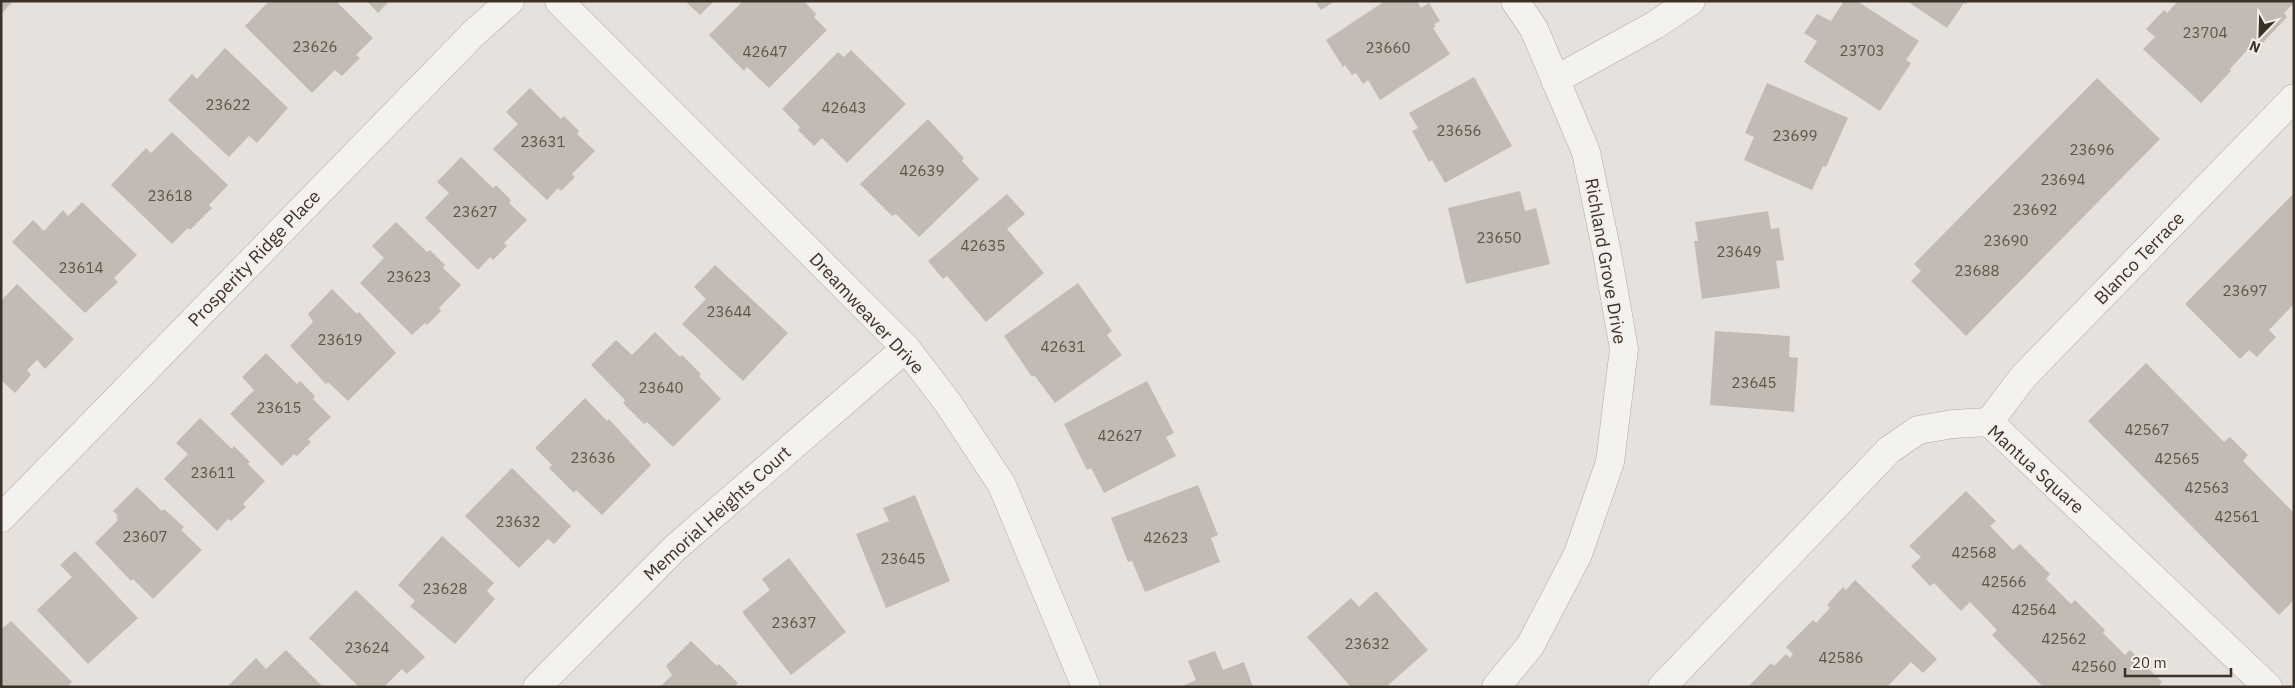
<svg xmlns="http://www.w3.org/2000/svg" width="2295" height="688" font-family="'IBM Plex Sans',sans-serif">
<rect width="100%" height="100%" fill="#e6e1dc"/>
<g fill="#c2bbb4">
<path d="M1,1H13L1,14Z"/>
<path d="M269,1H336L373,38L356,55L360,58L342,76L335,70L312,93L245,26Z"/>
<path d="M367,1H389L378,13Z"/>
<path d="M685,1H714L700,15Z"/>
<path d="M743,1H804L816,14L814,17L827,30L769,88L747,67L744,71L709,35Z"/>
<path d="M1315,1H1335L1321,10Z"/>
<path d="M1385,1H1417L1421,8L1429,3L1440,21L1434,24L1436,26L1433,28L1450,54L1380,100L1368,80L1363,84L1356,73L1352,75L1345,65L1343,67L1326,40Z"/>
<path d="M1844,1H1857L1919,41L1906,60L1911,63L1880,111L1804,62L1817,41L1804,33L1817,14L1831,21Z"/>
<path d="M1907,1H1968L1966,4L1964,3L1947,28Z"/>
<path d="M2178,1H2294V3L2284,13L2287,17L2257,49L2252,45L2230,69L2231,71L2201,103L2143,49L2155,37L2146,29L2164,10L2167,13Z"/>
<path d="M225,48L288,108L257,143L249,136L229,157L168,100L192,74L197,79Z"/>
<path d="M851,50L906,104L847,163L822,138L814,146L798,130L800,127L782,109L838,52L844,57Z"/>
<path d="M1474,77L1512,146L1445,183L1432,160L1429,162L1412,131L1418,128L1409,113Z"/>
<path d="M2097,78L2160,139L1966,336L1911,281L1921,271L1914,264Z"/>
<path d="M1767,83L1848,118L1826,167L1823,166L1812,190L1744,160L1754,137L1745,133Z"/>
<path d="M530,88L561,119L564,116L579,131L577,134L595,151L572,174L575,177L561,191L558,188L547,200L493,149L518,124L506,112Z"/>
<path d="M928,119L964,158L962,161L979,179L919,237L896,214L892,216L860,184Z"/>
<path d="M172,132L228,185L209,205L212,208L190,230L188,228L172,244L111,185L146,148L151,153Z"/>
<path d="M461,157L493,188L496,185L511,200L509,203L527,220L504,243L507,246L493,260L490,257L478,270L425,218L449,193L437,182Z"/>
<path d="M1520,191L1525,211L1536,208L1550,264L1466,284L1448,208Z"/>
<path d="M2294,193V304L2269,330L2276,337L2257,357L2249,350L2240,359L2185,304Z"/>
<path d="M1007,194L1025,214L1007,229L1044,273L986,322L947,276L943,279L928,261Z"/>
<path d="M82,202L137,255L114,278L118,282L85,313L12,242L33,220L44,231L63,210L68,216Z"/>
<path d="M1768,211L1771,229L1779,228L1784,260L1776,261L1780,288L1702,299L1694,241H1698L1695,222Z"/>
<path d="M396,222L427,252L430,250L445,265L443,268L461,285L439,308L441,311L427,325L425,323L412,335L360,283L384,258L372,246Z"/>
<path d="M715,265L788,333L743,381L682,324L706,299L694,287Z"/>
<path d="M1078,283L1112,331L1107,335L1122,355L1055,403L1034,375L1032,377L1004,336Z"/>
<path d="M17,284L74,339L45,369L37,360L27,370L31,375L15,393L1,380V301Z"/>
<path d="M332,289L357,314L359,312L396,353L348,401L328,382L326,384L290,346L313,322L308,314Z"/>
<path d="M1715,331L1790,336L1789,357L1798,358L1794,412L1710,405Z"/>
<path d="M655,332L680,357L682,355L701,374L699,376L721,399L673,447L647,422L644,424L623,403L625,400L591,365L616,340L632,355Z"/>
<path d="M266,353L297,384L300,381L315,396L313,399L331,417L308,439L311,442L297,456L294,454L282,466L230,414L254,390L242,377Z"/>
<path d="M2146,363L2224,442L2230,437L2248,455L2243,461L2294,513V600L2279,615L2088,421Z"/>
<path d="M1147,381L1174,433L1166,437L1176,456L1104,493L1091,468L1087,470L1064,424Z"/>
<path d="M585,398L607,421L609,419L651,465L602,515L576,490L574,493L549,468L552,465L535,448Z"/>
<path d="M200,418L232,449L234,446L250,462L248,464L265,481L243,504L246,507L231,521L228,519L217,531L164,479L188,454L176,443Z"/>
<path d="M512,468L571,526L554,544L548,539L519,568L465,516Z"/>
<path d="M1198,485L1218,535L1211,538L1220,562L1145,592L1132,561L1128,562L1111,518Z"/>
<path d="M137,487L162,511L164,509L184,527L181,530L202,550L153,599L133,579L131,581L95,543L118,520L116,517L118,516L113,511Z"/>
<path d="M1966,491L1996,521L1990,526L2013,550L2020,544L2050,574L2046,579L2071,604L2075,600L2105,630L2103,633L2125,655L2130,650L2162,682L2158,687H2043L1992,635L1997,630L1970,602L1961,611L1934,583L1930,586L1911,566L1921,557L1909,546Z"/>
<path d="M915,495L950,581L886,608L856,534L889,521L883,508Z"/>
<path d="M442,536L494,583L487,591L495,599L455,644L410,606L415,601L398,585Z"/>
<path d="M75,551L138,618L88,664L37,610L72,577L60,565Z"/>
<path d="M789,558L846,632L791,675L742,612L770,590L762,579Z"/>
<path d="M1855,580L1937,659L1923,673L1911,662L1887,687H1748L1771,663L1774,666L1786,654L1790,658L1793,654L1786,647L1813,620L1816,623L1830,608L1827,605L1843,587L1846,590Z"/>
<path d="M356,590L425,657L407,674L402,669L384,687H359L309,638Z"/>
<path d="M1376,591L1428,650L1386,687H1351L1307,637L1351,598L1359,607Z"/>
<path d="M11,621L72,682L67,687H1V630Z"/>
<path d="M691,641L717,666L719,664L738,683L736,685L738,687H660L672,675L666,666Z"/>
<path d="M286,650L323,687H227L256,658L266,669Z"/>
<path d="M1215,651L1223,670L1244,662L1253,687H1180L1196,680L1188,661Z"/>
</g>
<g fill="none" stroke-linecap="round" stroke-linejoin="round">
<defs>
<g id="minor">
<path d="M559,1L906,348L948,403L1002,485L1086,687"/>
<path d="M1555,80L1655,25L1691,1"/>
<path d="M1989,422L2023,377L2294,98"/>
<path d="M1,518L474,33L510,1"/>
<path d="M537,687L675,548L906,348"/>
<path d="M1496,687L1530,646L1578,554L1610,462L1624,349L1607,253L1586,152L1534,29L1515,1"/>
<path d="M1662,687L1889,450L1918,430L1953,424L1989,422L2268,687"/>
</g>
</defs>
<use href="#minor" stroke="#b0a9a2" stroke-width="29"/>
<use href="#minor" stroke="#f4f2ef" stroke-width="28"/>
</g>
<g text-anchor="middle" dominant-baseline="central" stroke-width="4" stroke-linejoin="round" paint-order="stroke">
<g font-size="15" fill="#5e544a">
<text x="2205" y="32">23704</text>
<text x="315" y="46">23626</text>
<text x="1388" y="47">23660</text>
<text x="1862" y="50">23703</text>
<text x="765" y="51">42647</text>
<text x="228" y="104">23622</text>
<text x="844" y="107">42643</text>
<text x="1459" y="130">23656</text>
<text x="1795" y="135">23699</text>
<text x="543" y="141">23631</text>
<text x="2092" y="149">23696</text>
<text x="922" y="170">42639</text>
<text x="2063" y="179">23694</text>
<text x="170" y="195">23618</text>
<text x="2035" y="209">23692</text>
<text x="475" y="211">23627</text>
<text x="1499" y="237">23650</text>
<text x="2006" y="240">23690</text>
<text x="983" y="245">42635</text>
<text x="1739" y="251">23649</text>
<text x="81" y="267">23614</text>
<text x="1977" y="270">23688</text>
<text x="409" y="276">23623</text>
<text x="2245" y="290">23697</text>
<text x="729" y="311">23644</text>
<text x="340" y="339">23619</text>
<text x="1063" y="346">42631</text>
<text x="1754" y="382">23645</text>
<text x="661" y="387">23640</text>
<text x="279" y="407">23615</text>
<text x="2147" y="429">42567</text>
<text x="1120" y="435">42627</text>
<text x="593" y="457">23636</text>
<text x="2177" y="458">42565</text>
<text x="213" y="472">23611</text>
<text x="2207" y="487">42563</text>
<text x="2237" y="516">42561</text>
<text x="518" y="521">23632</text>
<text x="145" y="536">23607</text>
<text x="1166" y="537">42623</text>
<text x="1974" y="552">42568</text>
<text x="903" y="558">23645</text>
<text x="2004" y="581">42566</text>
<text x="445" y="588">23628</text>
<text x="2034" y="609">42564</text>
<text x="794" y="622">23637</text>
<text x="2064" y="638">42562</text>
<text x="1367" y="643">23632</text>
<text x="367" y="647">23624</text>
<text x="1841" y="657">42586</text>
<text x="2094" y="666">42560</text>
</g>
<g font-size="18" fill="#3c3126" stroke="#f4efeb">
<text transform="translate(254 258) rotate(-46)">Prosperity Ridge Place</text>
<text transform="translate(2139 258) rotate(-46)">Blanco Terrace</text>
<text transform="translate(1606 261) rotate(80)">Richland Grove Drive</text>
<text transform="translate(867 313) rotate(47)">Dreamweaver Drive</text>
<text transform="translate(2036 469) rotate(42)">Mantua Square</text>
<text transform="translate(717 513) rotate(-42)">Memorial Heights Court</text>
</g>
</g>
<rect width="2295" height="688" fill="none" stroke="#3c3126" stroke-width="5"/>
<g transform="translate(2260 35) rotate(203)" stroke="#f4efeb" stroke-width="4" paint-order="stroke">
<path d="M0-4L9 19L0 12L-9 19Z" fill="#3c3126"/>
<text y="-8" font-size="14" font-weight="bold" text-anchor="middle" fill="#3c3126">N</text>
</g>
<path d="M2125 668v8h106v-8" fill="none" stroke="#3c3126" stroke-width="2.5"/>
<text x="2132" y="668" font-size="15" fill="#3c3126" stroke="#f4efeb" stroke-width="4" paint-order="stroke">20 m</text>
</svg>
